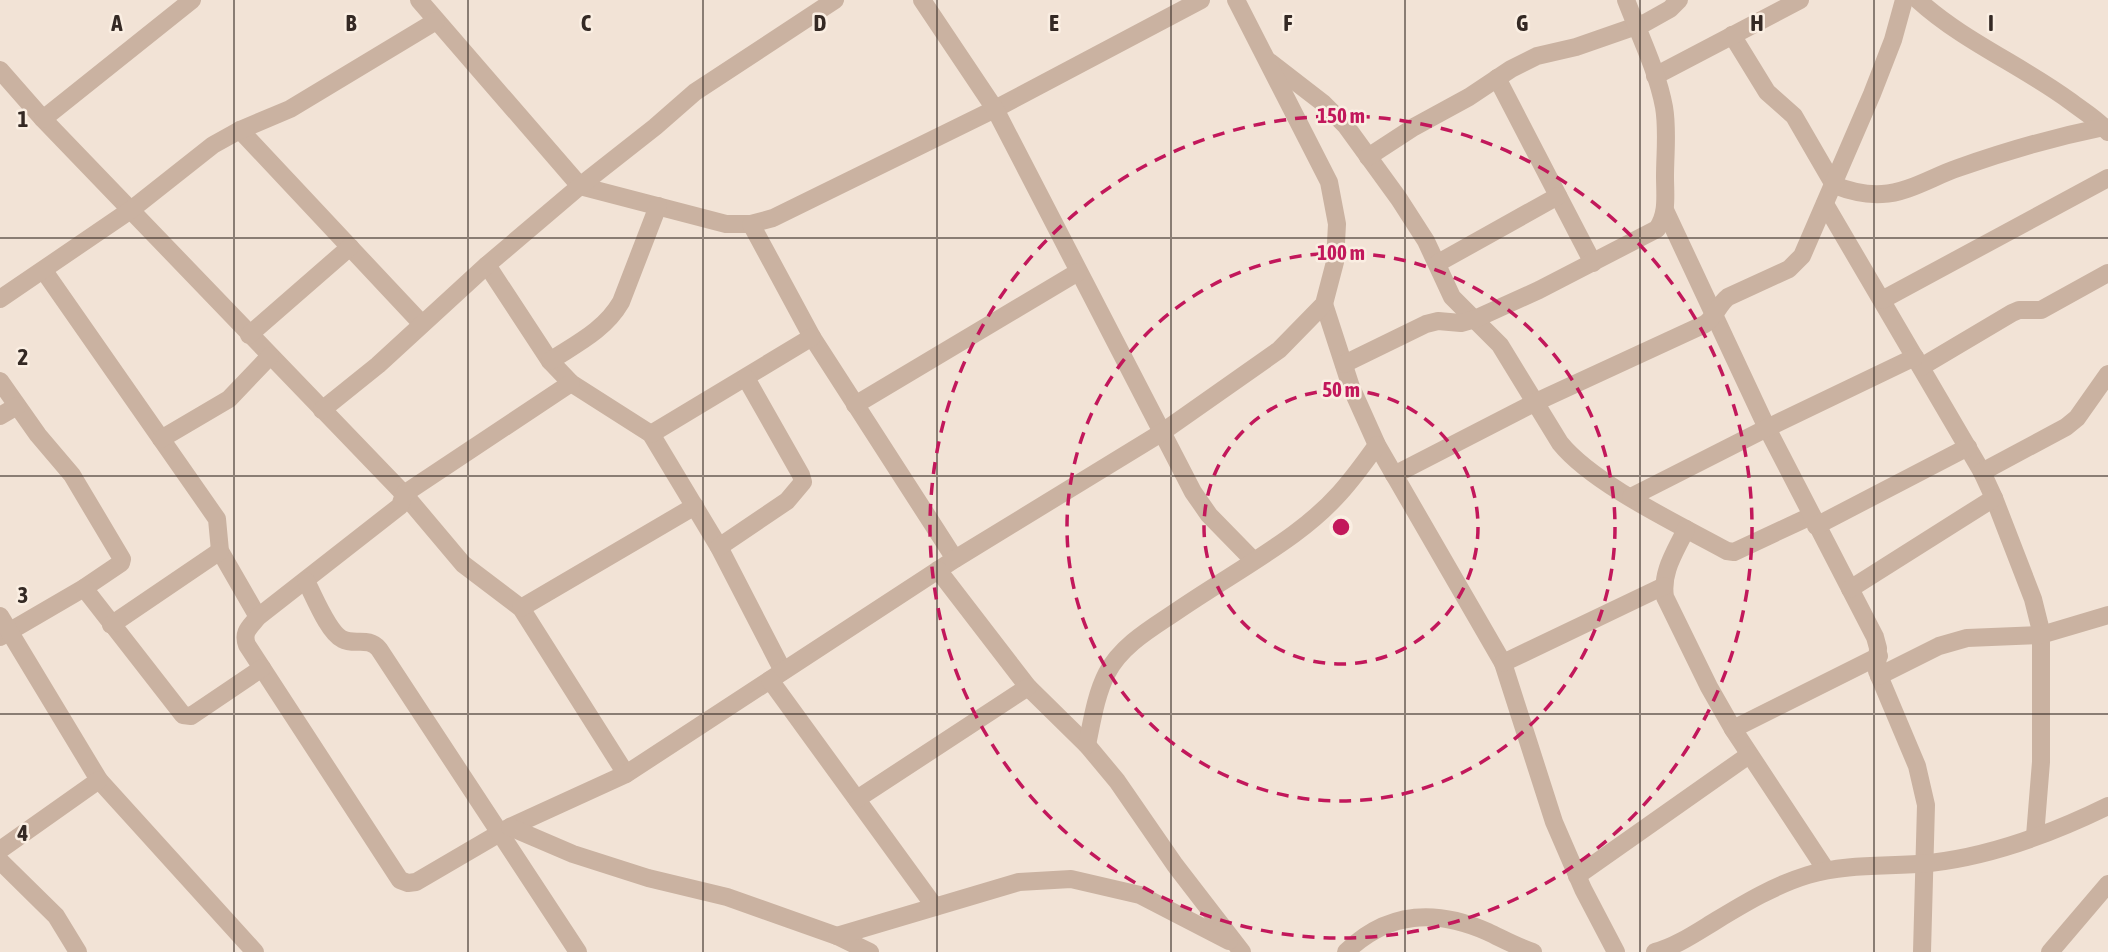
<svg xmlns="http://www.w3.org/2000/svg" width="2108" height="952" font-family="'Asap Condensed',sans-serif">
<rect width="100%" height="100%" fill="#f2e3d6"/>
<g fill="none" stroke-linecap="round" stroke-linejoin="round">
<g stroke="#cab2a1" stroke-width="18">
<path d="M419,0L580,186L726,224H751L773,218L995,109L1201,0"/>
<path d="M922,0L995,109L1193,492L1209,515L1253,560"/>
<path d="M1918,0C1963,41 2021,65 2070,101C2083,111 2099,120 2108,132"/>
<path d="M1732,35L1767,92L1794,116L1834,185C1849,191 1865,195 1882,194C1908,193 1934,176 1958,168C2006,151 2055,137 2104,127"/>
<path d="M1270,62L1323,103L1346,126L1399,199L1426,241L1452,297L1500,345L1560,443C1593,484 1678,524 1727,551L1734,552L1811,516"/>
<path d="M0,70L43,119L404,494L463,564L521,608L626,774"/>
<path d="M1655,76L1800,0"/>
<path d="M1497,78L1593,263"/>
<path d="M43,119L192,0"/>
<path d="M240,130L422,324"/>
<path d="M1368,157L1414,127L1469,97L1511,69L1537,56L1576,47L1645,23L1670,9L1679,0"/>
<path d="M1825,204L1982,472L1994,498L2033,599L2041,631V762L2035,836"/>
<path d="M1665,210L1767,428L1875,637L1878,648L1877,671L1917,766L1926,805L1922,952"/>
<path d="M751,224L812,337L955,559"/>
<path d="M1438,263L1558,196"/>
<path d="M487,265L550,361L571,383L651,434L719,547L783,671"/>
<path d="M44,271L217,519L220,551L258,617"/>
<path d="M0,299L132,209L213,145L240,130L290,109L436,21"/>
<path d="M1882,300L2108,178"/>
<path d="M1324,304L1351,387L1377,445L1503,663L1554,822L1583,889L1616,952"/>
<path d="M249,335L350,247"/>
<path d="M550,361C576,344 605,330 621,302L658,206"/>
<path d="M1344,364L1426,324L1438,321L1461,323L1475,319L1539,290L1657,229C1668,214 1665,195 1665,177C1665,153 1668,130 1664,107C1657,70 1639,34 1626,0"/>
<path d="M1921,367L2012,313L2019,310H2041L2108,273"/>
<path d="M0,381L38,435L72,475L122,559L121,563L84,588L0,637"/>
<path d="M571,383L404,494L400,506L258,617C250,627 242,632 247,645L400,880L408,883L416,882L510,827L626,774L955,559L1161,433L1279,350L1324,304L1335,262L1337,224L1329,182L1236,0"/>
<path d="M855,405L1078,272"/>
<path d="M322,410L378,365L487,265L580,186L655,127L695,92L835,0"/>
<path d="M0,416L17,406"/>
<path d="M651,434L812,337"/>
<path d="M161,439L229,399L270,356"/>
<path d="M1982,472L2066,427L2077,418L2108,374"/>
<path d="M1394,475L1536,402L1705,324C1716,316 1718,305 1728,297L1789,269L1802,256L1872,94L1893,40L1904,0"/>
<path d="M1631,497L1767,428L1915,357"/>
<path d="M1816,526L1968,447"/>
<path d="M1686,529C1676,551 1661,571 1665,597L1709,687L1733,729L1826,870"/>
<path d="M719,547L787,501L803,482L801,475L746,378"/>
<path d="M938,570L1028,687L1087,745L1117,781L1175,865L1242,952"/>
<path d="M306,581C314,596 328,632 342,639C355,646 368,636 379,649L578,952"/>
<path d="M84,588L183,715L191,716L262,668"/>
<path d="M1850,589L1994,498"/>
<path d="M521,608L695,506"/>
<path d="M0,616L99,780L255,952"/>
<path d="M111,625L220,551"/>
<path d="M1503,663L1664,586"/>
<path d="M1879,676L1939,646L1967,638L2041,635L2108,615"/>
<path d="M770,680L935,907"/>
<path d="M1733,729L1879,656"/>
<path d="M1087,745C1092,721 1096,694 1107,673C1121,646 1150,629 1174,613C1213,586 1256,562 1294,534C1332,506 1350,483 1377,445"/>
<path d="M857,799L1028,687"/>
<path d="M510,827L573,854L648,878L727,897L837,936L870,952"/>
<path d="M0,850L99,780"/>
<path d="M0,861L56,916L78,952"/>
<path d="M1577,876L1749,755"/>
<path d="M837,936L1019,882L1071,879L1140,895L1229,941"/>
<path d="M1346,952C1388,911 1436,909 1488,932C1503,939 1517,947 1533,952"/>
<path d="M1655,952C1677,946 1697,932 1717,920C1745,903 1775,885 1808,875C1848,863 1889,867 1930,863C1991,856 2053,833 2108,806"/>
<path d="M2050,952L2108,884"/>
</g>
</g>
<path fill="none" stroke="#342924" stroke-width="2" stroke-opacity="0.55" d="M234,0V952M468,0V952M703,0V952M937,0V952M1171,0V952M1405,0V952M1640,0V952M1874,0V952M0,238H2108M0,476H2108M0,714H2108"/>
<g fill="none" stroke="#c2185b" stroke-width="3.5" stroke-dasharray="12 9">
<circle cx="1341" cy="527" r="137"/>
<circle cx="1341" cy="527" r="274"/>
<circle cx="1341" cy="527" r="411"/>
</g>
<g font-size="23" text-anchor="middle" font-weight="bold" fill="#342924" stroke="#faeee2" stroke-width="5" stroke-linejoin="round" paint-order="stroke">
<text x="117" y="31">A</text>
<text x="351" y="31">B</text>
<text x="586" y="31">C</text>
<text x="820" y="31">D</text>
<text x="1054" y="31">E</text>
<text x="1288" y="31">F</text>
<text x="1522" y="31">G</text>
<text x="1757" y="31">H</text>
<text x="1991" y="31">I</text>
<text x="23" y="127">1</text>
<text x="23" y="365">2</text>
<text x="23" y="603">3</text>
<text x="23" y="841">4</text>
</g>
<circle cx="1341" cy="527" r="10" fill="#c2185b" stroke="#faeee2" stroke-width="3.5"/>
<g font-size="21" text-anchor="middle" font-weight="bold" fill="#c2185b" stroke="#faeee2" stroke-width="5" stroke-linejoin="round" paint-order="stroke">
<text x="1341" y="123">150 m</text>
<text x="1341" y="260">100 m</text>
<text x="1341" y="397">50 m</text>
</g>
</svg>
